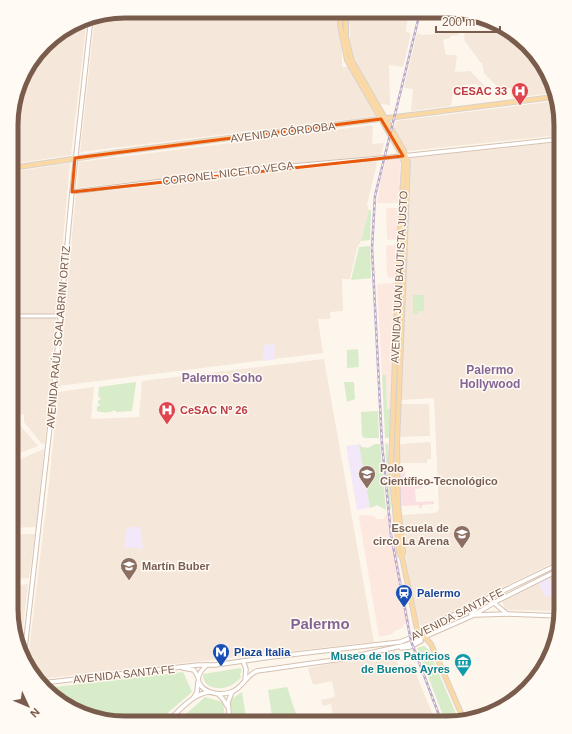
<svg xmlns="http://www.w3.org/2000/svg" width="572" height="734" font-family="Helvetica,sans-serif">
<rect width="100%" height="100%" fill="#fdf6ec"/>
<g fill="#f5e8da">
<path d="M125,11L339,12L338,26L342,51V67H348L376,116L80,152L95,16Z"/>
<path d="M349,12H408L406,32L411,33L403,67L389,65L390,105L380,104L356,62L350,41Z"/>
<path d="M87,18L71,155L12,164V110L26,68L50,39Z"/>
<path d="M506,29L510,30L546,68L552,93L512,98L511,88L499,89L484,73L482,63H481L464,40L465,31L505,30Z"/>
<path d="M457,32L459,35L450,36V38L443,40L446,55H457L455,72L470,71L485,86L478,88L477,84L463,85L464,95L453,94L451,106L411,111L413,89L404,88L417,33L422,35Z"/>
<path d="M555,101L561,125V135L407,151L394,129L396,121Z"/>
<path d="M373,125L372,144L384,143L381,155L77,188L79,162Z"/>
<path d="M561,142V559L423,626L420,625L413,600L406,558L401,515L435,513L439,510L434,400L433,398L402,400L400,398L411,168L410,158Z"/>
<path d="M375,161L377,163L367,205L369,210L361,241L357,248L350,279H342L343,311L330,312V319H318L323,353L58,386L76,194Z"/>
<path d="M70,163L45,443L42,444L24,422V415L17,413L11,406L12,172Z"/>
<path d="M324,359L374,642L39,679L27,667L49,483L58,392L94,387L91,419L139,417L142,381Z"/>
<path d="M402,404H428L429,405L430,435L429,436L401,437L400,436L401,405Z"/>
<path d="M11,415L38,446L11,456Z"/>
<path d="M429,442L431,444V459H427V463H399V445L401,444Z"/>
<path d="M44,449L36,527L11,528V463Z"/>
<path d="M11,534H35L29,578L11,580Z"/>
<path d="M561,572V611L505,610L502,601Z"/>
<path d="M28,584L21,646L11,609V586Z"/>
<path d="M395,651L398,666L412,664L436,723H334L331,704L323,706L321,700L335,697L332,681L313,685L308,668Z"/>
</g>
<g fill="#fde8e0">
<path d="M399,159L400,161L399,201L397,203H377L381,179L386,160Z"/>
<path d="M388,208H397L399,209L398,238L396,239L388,240L387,238L386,210Z"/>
<path d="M388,245H395L397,247L396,277L395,278H389L387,276L386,247Z"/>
<path d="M394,283L396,285L391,409L387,410L386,375H382L377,284Z"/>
<path d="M387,514L392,515L393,535L410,623L403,625V627L393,632V634L379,637L359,517L360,515H368L374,516L376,519H383Z"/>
</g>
<g fill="#f3e8fa">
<path d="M465,13L496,25L465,26Z"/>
<path d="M275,344L274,360L263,361L264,345Z"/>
<path d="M359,444L362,447L368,448L375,444H380L382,472L381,507L377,505L376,506L357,510L346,446Z"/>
<path d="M129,527H140L143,549L124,547L126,530Z"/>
<path d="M549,578L556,592L546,598L538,583Z"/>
</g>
<path fill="#fbdfe3" d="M400,470H405V478L414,475L418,481L433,480V483L420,484L423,488L415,489L416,502L434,501V504L422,505V508H419V505L401,506L399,471Z"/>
<g fill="#d8ecc9">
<path d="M369,210H371L370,240L361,241Z"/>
<path d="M370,246L371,278L351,280L359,247Z"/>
<path d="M413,295H424V311H418V314H413Z"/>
<path d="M358,349L359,367L347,368V350Z"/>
<path d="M382,375H386L387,409H391L390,436L388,438H385Z"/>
<path d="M344,382H353L354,383L355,399L347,402Z"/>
<path d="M136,383L132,411L116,412L115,410C111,413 102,413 97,411V407L101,404H98V401L101,399L98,396L99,387L135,382Z"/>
<path d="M378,411L379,438H365L362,436L361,412Z"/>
<path d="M385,443L388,444L391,508L389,509Z"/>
<path d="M359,444L362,447L368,448L375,444H380L386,510L377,505L370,508Z"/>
<path d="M424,646L429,650L459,721L446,723L417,648Z"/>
<path d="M240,668L242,670L240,674L241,677C234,687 219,692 208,685C204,682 205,681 203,678V674Z"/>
<path d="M183,672L192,692L156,723H118L62,704L55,696L54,687Z"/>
<path d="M287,687L299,723H273L268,690Z"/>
<path d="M242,692L247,723H234L230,700Z"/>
<path d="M205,697L223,702L226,723H176Z"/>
</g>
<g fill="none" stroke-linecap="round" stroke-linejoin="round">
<defs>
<g id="tertiary">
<path d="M72,192L268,168L402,156"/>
<path d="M12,316H60"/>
</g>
<g id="secondary">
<path d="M403,156L561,139"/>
<path d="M493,602L507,614"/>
<path d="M471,614L476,609L479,603"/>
<path d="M475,615L507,614L561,616"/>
<path d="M401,648L410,647L421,641"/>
<path d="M24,657L51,417L72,192L91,17"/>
<path d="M243,661L246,669L245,680"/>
<path d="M207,665C184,684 212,699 231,692C242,689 246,675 257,671L342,659L406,645L472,616L497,601L561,569"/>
<path d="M183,668L194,670L198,677"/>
<path d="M42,683L198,665H215L271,657L400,642L413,637L424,629L561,563"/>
<path d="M218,694L223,699L227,706"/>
<path d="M194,697L197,692L198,682"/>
<path d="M166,723C178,712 192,694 209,692"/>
<path d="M230,723L228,702L232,692"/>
</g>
<g id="primary">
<path d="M341,12L340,25L347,60L400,152L404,163L399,248L391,467L399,553L402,557L417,629L431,644L464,720"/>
<path d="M346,12V37L352,61L404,151L408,163L397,445L398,505L403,552L402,557"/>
<path d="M12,168L119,152L553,97"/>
</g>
</defs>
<use href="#tertiary" stroke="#d1beb0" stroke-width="5"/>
<use href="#secondary" stroke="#d6c0b0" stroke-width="5.5"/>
<use href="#primary" stroke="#dad1cd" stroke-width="6"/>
<use href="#tertiary" stroke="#fff" stroke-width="3"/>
<use href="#secondary" stroke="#fff" stroke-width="3.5"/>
<use href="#primary" stroke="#fbd9a5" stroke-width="4"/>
<defs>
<path id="rail" d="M420,12L375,196L372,248L382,444L391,535L411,641L442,723"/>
</defs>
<use href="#rail" stroke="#b9a8c9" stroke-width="2.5"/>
<use href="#rail" stroke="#fffaf3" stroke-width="1" stroke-dasharray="3" stroke-linecap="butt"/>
</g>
<path fill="none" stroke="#e8590c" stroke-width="3" stroke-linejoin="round" d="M381,119L403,156L72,192L75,158Z"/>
<defs>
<symbol id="hospital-pin" viewBox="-11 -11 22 30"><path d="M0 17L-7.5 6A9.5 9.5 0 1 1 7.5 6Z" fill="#e0444e" stroke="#fffaf3"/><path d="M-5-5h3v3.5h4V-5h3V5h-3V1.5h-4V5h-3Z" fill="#fff"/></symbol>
<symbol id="university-pin" viewBox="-11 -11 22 30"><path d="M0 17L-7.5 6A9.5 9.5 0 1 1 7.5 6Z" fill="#8d6e63" stroke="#fffaf3"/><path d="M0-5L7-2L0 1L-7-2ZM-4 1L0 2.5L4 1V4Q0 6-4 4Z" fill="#fff"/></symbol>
<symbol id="station-pin" viewBox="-11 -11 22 30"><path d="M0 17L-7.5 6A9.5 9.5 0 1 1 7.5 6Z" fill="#1a4fb4" stroke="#fffaf3"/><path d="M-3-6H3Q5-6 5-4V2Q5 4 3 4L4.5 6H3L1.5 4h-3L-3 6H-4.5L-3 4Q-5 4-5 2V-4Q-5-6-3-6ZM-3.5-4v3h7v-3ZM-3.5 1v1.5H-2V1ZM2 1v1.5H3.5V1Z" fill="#fff"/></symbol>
<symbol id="metro-pin" viewBox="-11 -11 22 30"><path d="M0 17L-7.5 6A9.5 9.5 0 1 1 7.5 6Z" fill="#1a4fb4" stroke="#fffaf3"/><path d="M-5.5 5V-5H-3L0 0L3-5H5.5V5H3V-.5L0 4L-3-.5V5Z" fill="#fff"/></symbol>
<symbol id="museum-pin" viewBox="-11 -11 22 30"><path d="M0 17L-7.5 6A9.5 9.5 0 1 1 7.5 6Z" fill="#0f9aa8" stroke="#fffaf3"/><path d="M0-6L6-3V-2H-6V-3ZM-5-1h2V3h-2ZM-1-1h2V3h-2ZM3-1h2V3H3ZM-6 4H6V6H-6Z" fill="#fff"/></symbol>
</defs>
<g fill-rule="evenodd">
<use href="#hospital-pin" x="510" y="81" width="20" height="27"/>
<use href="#hospital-pin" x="157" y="400" width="20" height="27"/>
<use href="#university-pin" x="357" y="464" width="20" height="27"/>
<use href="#university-pin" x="452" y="524" width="20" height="27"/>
<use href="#university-pin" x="119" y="556" width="20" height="27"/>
<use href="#station-pin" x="394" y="583" width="20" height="27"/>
<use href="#metro-pin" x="211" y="642" width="20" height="27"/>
<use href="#museum-pin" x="453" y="652" width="20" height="27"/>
</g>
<g text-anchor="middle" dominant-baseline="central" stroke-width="3" stroke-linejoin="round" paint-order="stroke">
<g font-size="11" font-weight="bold" fill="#be3a42" stroke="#fffaf3" text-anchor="end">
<text x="507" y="91">CESAC 33</text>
<text x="180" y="410" text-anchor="start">CeSAC Nº 26</text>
</g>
<g font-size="11" fill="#7a5c4d" stroke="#fffaf3">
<text transform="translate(283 132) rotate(-7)">AVENIDA CÓRDOBA</text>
<text transform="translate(228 173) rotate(-7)">CORONEL NICETO VEGA</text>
<text transform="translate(399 277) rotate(-87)">AVENIDA JUAN BAUTISTA JUSTO</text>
<text transform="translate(58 337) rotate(-85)">AVENIDA RAÚL SCALABRINI ORTIZ</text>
<text transform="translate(457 614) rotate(-27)">AVENIDA SANTA FE</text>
<text transform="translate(124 674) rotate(-6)">AVENIDA SANTA FE</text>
</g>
<g font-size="11" font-weight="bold" fill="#785e54" stroke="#fffaf3" text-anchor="start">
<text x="380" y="468">Polo<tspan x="380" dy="13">Científico-Tecnológico</tspan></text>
<text x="449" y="528" text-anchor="end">Escuela de<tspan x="449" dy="13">circo La Arena</tspan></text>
<text x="142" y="566">Martín Buber</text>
</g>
<g font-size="11" font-weight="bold" fill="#164399" stroke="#fffaf3" text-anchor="start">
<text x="417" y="593">Palermo</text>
<text x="234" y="652">Plaza Italia</text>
</g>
<g font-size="11" font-weight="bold" fill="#0d838f" stroke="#fffaf3" text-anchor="end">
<text x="450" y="656">Museo de los Patricios<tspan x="450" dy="13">de Buenos Ayres</tspan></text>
</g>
<g font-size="12" font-weight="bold" fill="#846695" stroke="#fffaf3">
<text x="490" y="370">Palermo<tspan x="490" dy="14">Hollywood</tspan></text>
<text x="222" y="378">Palermo Soho</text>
</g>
<g font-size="15" font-weight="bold" fill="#846695" stroke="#fffaf3">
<text x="320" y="623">Palermo</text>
</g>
</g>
<path d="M0 0H572V734H0ZM125 18H447A107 107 0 0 1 554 125V609A107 107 0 0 1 447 716H125A107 107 0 0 1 18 609V125A107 107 0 0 1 125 18Z" fill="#fffaf3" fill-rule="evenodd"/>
<path fill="none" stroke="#7a5c4d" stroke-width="5" d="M125 18H447A107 107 0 0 1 554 125V609A107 107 0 0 1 447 716H125A107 107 0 0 1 18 609V125A107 107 0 0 1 125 18Z"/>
<g transform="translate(28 706) rotate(134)" stroke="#fffaf3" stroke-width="3" paint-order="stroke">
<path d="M0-3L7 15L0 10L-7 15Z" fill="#7a5c4d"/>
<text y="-6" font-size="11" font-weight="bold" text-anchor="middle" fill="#7a5c4d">N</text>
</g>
<path d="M436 26v6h64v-6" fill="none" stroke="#7a5c4d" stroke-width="2"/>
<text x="442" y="26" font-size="12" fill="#7a5c4d" stroke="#fffaf3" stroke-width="3" paint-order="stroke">200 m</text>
</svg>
